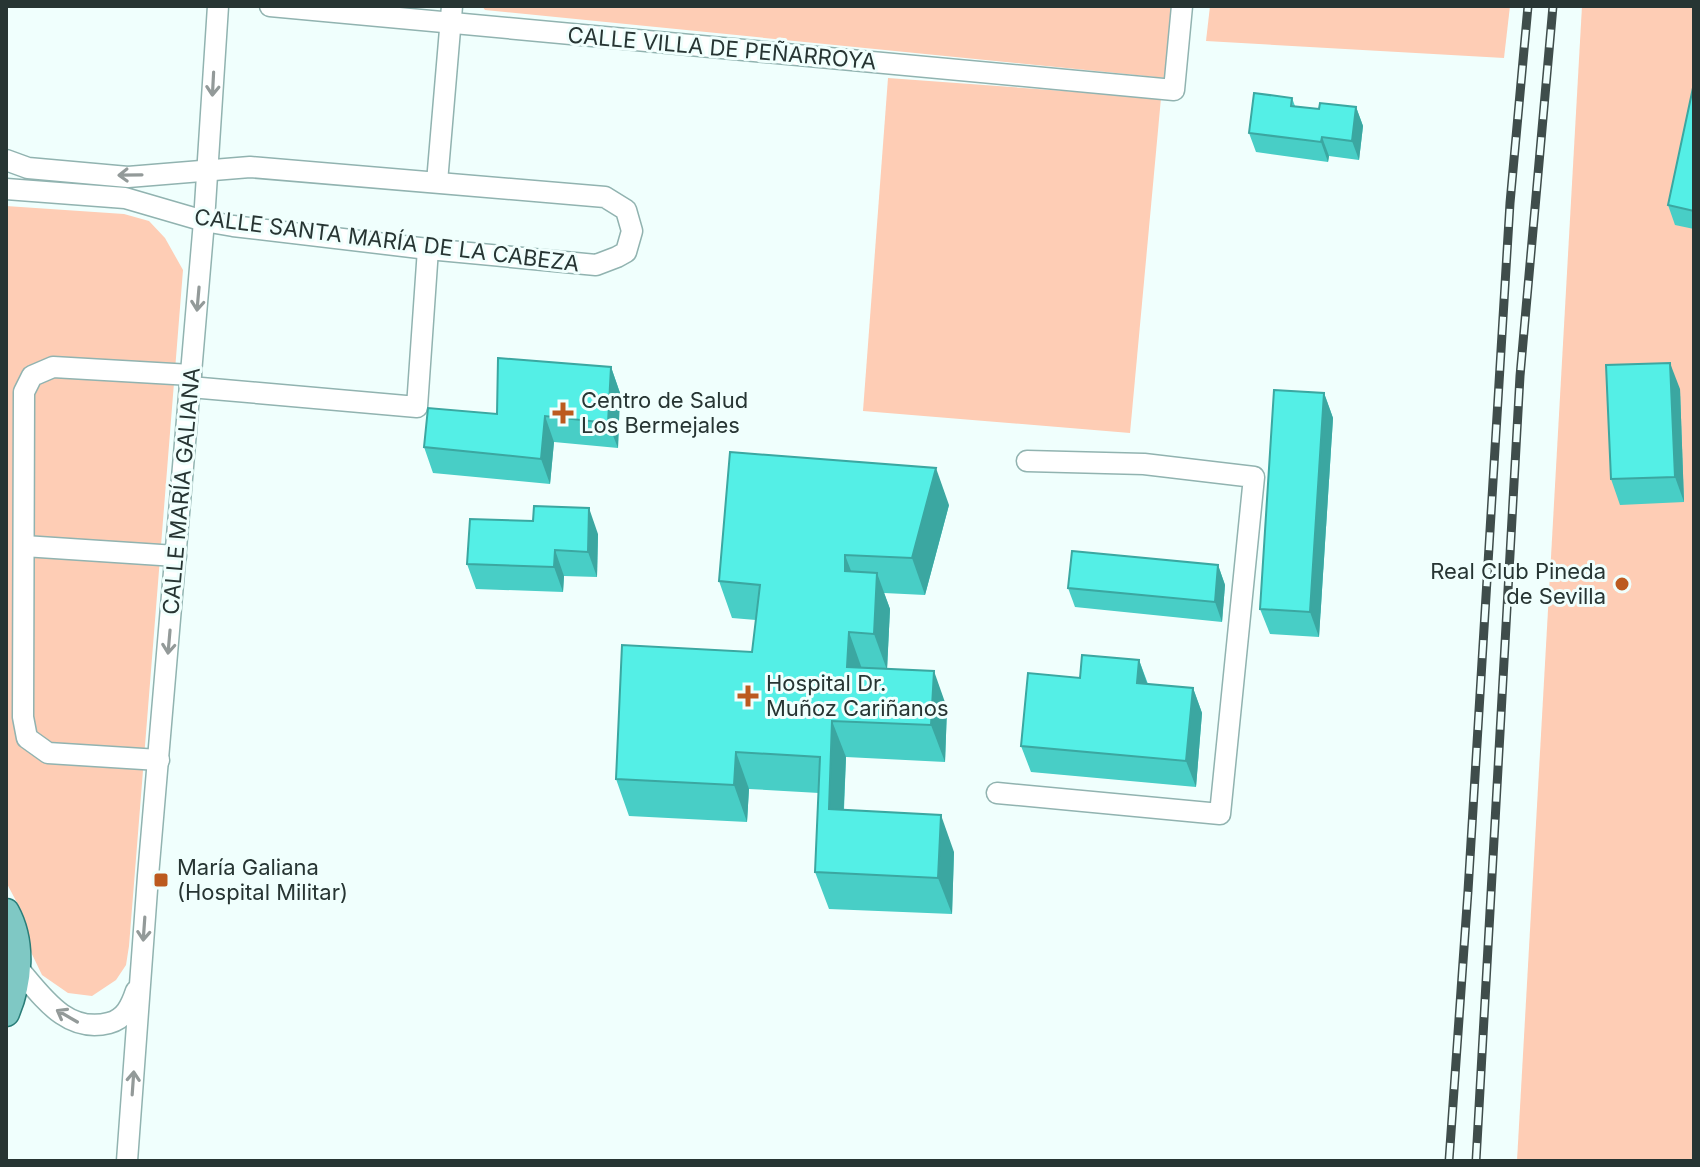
<svg xmlns="http://www.w3.org/2000/svg" width="1700" height="1167" font-family="Inter,sans-serif">
<rect width="100%" height="100%" fill="#f0fffd"/>
<g fill="#fecdb5">
<path d="M482,6H1172L1166,78L485,10Z"/>
<path d="M1210,6H1510L1504,58L1206,41Z"/>
<path d="M1582,6H1694V1161H1517Z"/>
<path d="M888,78L1161,98L1130,433L863,411Z"/>
<path d="M6,206L124,214L149,221L165,238L183,270L129,946L126,965L116,980L92,996L68,993L42,975L29,948L22,912L6,882Z"/>
</g>
<g fill="none" stroke-linecap="round" stroke-linejoin="round">
<defs>
<g id="minor">
<path d="M270,6L1174,90L1182,6"/>
<path d="M6,160L28,168L128,177L250,167L605,197L626,210L632,231L626,252L617,257L596,265L428,249L233,226L204,221L125,198L6,189"/>
<path d="M437,182L452,6"/>
<path d="M190,387L417,407L428,249"/>
<path d="M24,546L176,556"/>
<path d="M159,760L48,753L27,738L23,717L24,392L32,376L53,367L191,375"/>
<path d="M997,793L1220,814L1254,477L1144,464L1027,461"/>
<path d="M17,967C42,996 66,1034 109,1023C125,1019 131,1006 136,991"/>
<path d="M127,1161L148,876L204,221L218,6"/>
</g>
<path id="major" d="M6,912C23,943 19,982 6,1013"/>
</defs>
<use href="#minor" stroke="#91b3b0" stroke-width="23"/>
<use href="#major" stroke="#297d78" stroke-width="29"/>
<use href="#minor" stroke="#fff" stroke-width="20"/>
<use href="#major" stroke="#7fc8c4" stroke-width="26"/>
<defs>
<g id="rail">
<path d="M1449,1161L1468,891L1510,203L1528,6"/>
<path d="M1476,1161L1520,376L1553,6"/>
</g>
</defs>
<use href="#rail" stroke="#3f4d4b" stroke-width="9"/>
<use href="#rail" stroke="#f0fffd" stroke-width="6" stroke-dasharray="18" stroke-linecap="butt"/>
</g>
<g fill="#48cec6">
<path d="M1694,83V229L1675,225L1668,205Z"/>
<path d="M1292,98L1295,106L1319,109L1356,107L1363,126L1359,160L1329,156L1328,162L1256,152L1249,133Z"/>
<path d="M611,367L620,393L618,448L554,442L550,484L433,473L424,447L497,414Z"/>
<path d="M1680,389L1684,502L1620,505L1611,479Z"/>
<path d="M1324,393L1333,418L1319,637L1270,634L1260,609Z"/>
<path d="M949,505L925,595L884,593L890,609L887,669L947,708L945,762L846,757L844,810L954,852L952,914L829,909L815,872L819,793L749,789L747,822L629,816L616,779L752,652L756,620L732,618L719,581Z"/>
<path d="M598,534L597,577L564,576L563,592L476,589L467,564Z"/>
<path d="M1218,565L1225,585L1222,622L1075,607L1068,588Z"/>
<path d="M1139,660L1148,684L1193,688L1202,713L1196,787L1031,772L1021,746L1080,678Z"/>
</g>
<g fill="#3ba7a1">
<path d="M1356,107L1363,126L1359,160L1352,141Z"/>
<path d="M1322,137L1329,156L1328,162L1321,142Z"/>
<path d="M1670,363L1680,389L1684,502L1675,477Z"/>
<path d="M611,367L620,393L618,448L608,423Z"/>
<path d="M1324,393L1333,418L1319,637L1310,612Z"/>
<path d="M545,416L554,442L550,484L541,459Z"/>
<path d="M936,468L949,505L925,595L912,558Z"/>
<path d="M589,508L598,534L597,577L588,552Z"/>
<path d="M555,550L564,576L563,592L554,567Z"/>
<path d="M845,555L859,592L845,571Z"/>
<path d="M1218,565L1225,585L1222,622L1215,602Z"/>
<path d="M877,573L890,609L887,670L874,634Z"/>
<path d="M849,632L862,669L847,667Z"/>
<path d="M1139,660L1148,686L1137,683Z"/>
<path d="M934,671L947,708L945,762L931,725Z"/>
<path d="M1193,688L1202,713L1196,787L1186,761Z"/>
<path d="M832,721L846,757L842,846L829,809Z"/>
<path d="M736,752L749,789L747,822L734,785Z"/>
<path d="M941,815L954,852L952,914L938,878Z"/>
</g>
<g fill="#54efe6" stroke="#3ba7a1" stroke-width="2">
<path d="M1694,83V211L1668,205Z"/>
<path d="M1254,93L1292,98L1291,106L1319,109L1320,103L1356,107L1352,141L1322,137L1321,142L1249,133Z"/>
<path d="M498,358L611,367L608,423L545,416L541,459L424,447L428,408L497,414Z"/>
<path d="M1670,363L1675,477L1611,479L1606,365Z"/>
<path d="M1274,390L1324,393L1310,612L1260,609Z"/>
<path d="M730,452L936,468L912,558L845,555V571L877,573L874,634L849,632L847,667L934,671L931,725L832,721L829,809L941,815L938,878L815,872L820,757L736,752L734,785L616,779L622,645L752,652L760,585L719,581Z"/>
<path d="M534,506L589,508L588,552L555,550L554,567L467,564L470,519L533,521Z"/>
<path d="M1072,551L1218,565L1215,602L1068,588Z"/>
<path d="M1082,655L1139,660L1137,683L1193,688L1186,761L1021,746L1028,673L1080,678Z"/>
</g>
<defs><path id="oneway-shaft" d="M-6 0H5M1.5-3L5.5 0L1.5 3" fill="none" stroke-width="1.6" stroke-linecap="round" stroke-linejoin="round" transform="scale(2)"/></defs>
<g stroke="#939a99">
<use href="#oneway-shaft" transform="translate(213 84) rotate(93)"/>
<use href="#oneway-shaft" transform="translate(130 175) rotate(179)"/>
<use href="#oneway-shaft" transform="translate(198 299) rotate(95)"/>
<use href="#oneway-shaft" transform="translate(169 642) rotate(95)"/>
<use href="#oneway-shaft" transform="translate(144 929) rotate(94)"/>
<use href="#oneway-shaft" transform="translate(67 1016) rotate(-150)"/>
<use href="#oneway-shaft" transform="translate(133 1083) rotate(-86)"/>
</g>
<g fill="#bc5a1f" stroke="#f0fffd" stroke-width="3">
<path d="M559 401h8v8h8v8h-8v8h-8v-8h-8v-8h8z"/>
<circle cx="1622" cy="584" r="8"/>
<path d="M744 684h8v8h8v8h-8v8h-8v-8h-8v-8h8z"/>
<rect x="153" y="872" width="16" height="16" rx="4"/>
</g>
<g text-anchor="middle" dominant-baseline="central" stroke-width="6" stroke-linejoin="round" paint-order="stroke">
<g font-size="22" fill="#273533" stroke="#f0fffd">
<text transform="translate(722 48) rotate(5)">CALLE VILLA DE PEÑARROYA</text>
<text transform="translate(387 240) rotate(7)">CALLE SANTA MARÍA DE LA CABEZA</text>
<text transform="translate(181 491) rotate(-85)">CALLE MARÍA GALIANA</text>
</g>
<g font-size="22" fill="#273533" stroke="#f0fffd" text-anchor="start">
<text x="581" y="400">Centro de Salud<tspan x="581" dy="25">Los Bermejales</tspan></text>
<text x="1606" y="571" text-anchor="end">Real Club Pineda<tspan x="1606" dy="25">de Sevilla</tspan></text>
<text x="766" y="683">Hospital Dr.<tspan x="766" dy="25">Muñoz Cariñanos</tspan></text>
<text x="177" y="867">María Galiana<tspan x="177" dy="25">(Hospital Militar)</tspan></text>
</g>
</g>
<rect width="1700" height="1167" fill="none" stroke="#273533" stroke-width="16"/>
</svg>
